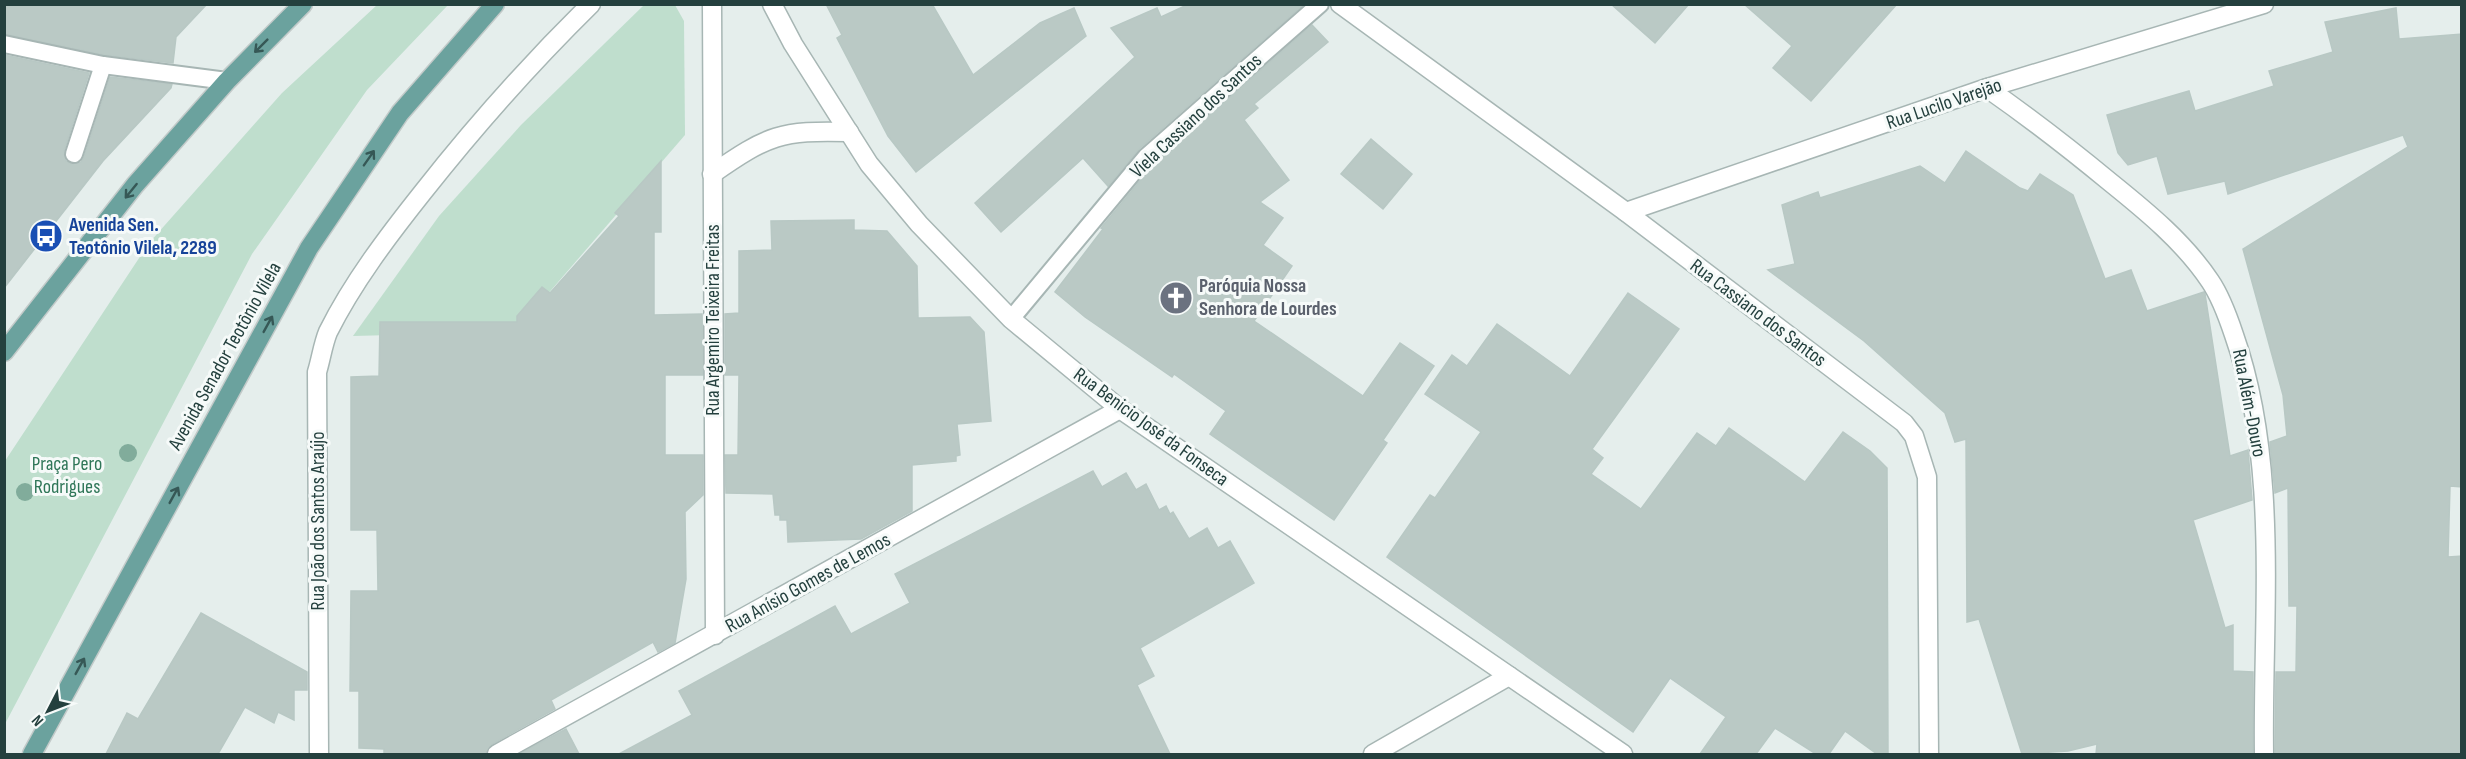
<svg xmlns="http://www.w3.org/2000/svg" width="2466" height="759" font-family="'Sofia Sans Condensed',sans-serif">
<rect width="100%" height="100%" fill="#e5eeec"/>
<g fill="#bfdecd">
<path d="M377,5H448L367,90L252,254L5,724V461L149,243L282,93Z"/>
<path d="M644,5H675L684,21L685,135L515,332L353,336L439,216L521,125Z"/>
</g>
<g fill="#bac9c5" stroke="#b8c8c4" stroke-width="1.5">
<path d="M4,4H207L176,37L173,63L105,55L4,34Z"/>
<path d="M826,4H932L973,75L1040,23L1074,8L1086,36L916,172L888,136L837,38L842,35Z"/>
<path d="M1189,4L1302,6L1139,149L1108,186L1083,158L1001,232L975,203L1135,57L1111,28L1157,8L1161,17Z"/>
<path d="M1611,4H1689L1655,43Z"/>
<path d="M1744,4H1897L1811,101L1773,68L1792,46Z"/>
<path d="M2396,8L2399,39L2462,34V487L2450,486L2448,557L2462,556V754H2275L2276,672H2296L2297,606H2289L2288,488L2275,493L2270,442L2287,436L2283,395L2243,249L2408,147L2403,135L2228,194L2225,181L2168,194L2157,156L2128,165L2118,153L2107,115L2189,91L2195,111L2274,86L2269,71L2333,52L2325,22Z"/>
<path d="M1312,25L1328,42L1254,104L1258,108L1244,120L1289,180L1260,202L1283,218L1263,245L1292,266L1254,321L1363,396L1400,343L1434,366L1383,440L1387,443L1334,520L1210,434L1226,411L1174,374L1172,377L1085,317L1055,292L1103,229L1101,228L1154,164Z"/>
<path d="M4,55L89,73L64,151L66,161L71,164L81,162L84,157L110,77L172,84L171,88L103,161L4,288Z"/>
<path d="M1371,139L1412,174L1383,209L1341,174Z"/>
<path d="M1966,151L2020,188L2028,191L2040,174L2073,195L2105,279L2131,270L2147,311L2204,292L2205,294L2230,456L2248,450L2252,500L2193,520L2225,628L2233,625V671L2253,672V754H2096L2097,744L2068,751L2022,754L1979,619L1967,622L1966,439L1955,442L1945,413L1864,341L1768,270L1795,264L1782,205L1818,192L1820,198L1920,166L1945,183Z"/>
<path d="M661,161V232H654V315L702,314L703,375H665V455H703V495L685,512L686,579L675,643L658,652L653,642L551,700L555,709L492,744L486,754H384V749L359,748V691H350L351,591H378L377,530H351V377L379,376L380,322H517V316L542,287L550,293L619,216L615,213Z"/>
<path d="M854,220V230L887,231L917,266L918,318L970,317L984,332L991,421L957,424L960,455L956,456V461L912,465V511L861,539L788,542L787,520H780V515H775L773,494L726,493L725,455H738L739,375H725V314L739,313V251L772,250L771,221Z"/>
<path d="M1628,293L1679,329L1592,449L1603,458L1591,474L1641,509L1697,433L1716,446L1729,428L1805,482L1843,432L1870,451L1887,468L1888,754H1877L1845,731L1829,754H1816L1775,728L1756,754H1700L1726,717L1670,678L1633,732L1387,557L1430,495L1435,498L1481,432L1425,394L1452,355L1467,366L1497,324L1570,376Z"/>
<path d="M1093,471L1102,487L1126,473L1136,490L1146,484L1159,510L1166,506L1170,514L1173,512L1189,539L1207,528L1218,548L1230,541L1254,583L1140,648L1154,676L1137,685L1170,754H619L692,715L679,691L835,606L851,634L910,603L895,574Z"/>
<path d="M201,613L307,672V690H294V720L278,712L274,723L245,707L218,754H106L127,713L138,719Z"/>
<path d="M566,729L579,754H519Z"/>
</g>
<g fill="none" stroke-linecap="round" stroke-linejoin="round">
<defs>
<g id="service">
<path d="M4,44L103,65L227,81"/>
<path d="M74,154L103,65"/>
<path d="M1011,319L1146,157L1320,4"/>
</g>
<g id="minor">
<path d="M712,4L715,635"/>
<path d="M772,4L793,44L869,164L919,224L1011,319L1120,409L1623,754"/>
<path d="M1340,4L1626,212L1904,423L1914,436L1927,477L1929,754"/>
<path d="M1987,88C2030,118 2070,149 2110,182C2146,211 2184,242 2210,281C2221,297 2228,317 2234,335C2280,465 2262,618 2264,754"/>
<path d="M712,174C768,135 781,130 849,132"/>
<path d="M1626,212L1987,88L2264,4"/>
<path d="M319,754L317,372C321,359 323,344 328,332C353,282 388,236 423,192C475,126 531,63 591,4"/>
<path d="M497,754L1120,409"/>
<path d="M1373,754L1509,676"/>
</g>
<g id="primary">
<path d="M4,352L135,185L227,81L303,4"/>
<path d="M32,754L309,248L400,113L495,4"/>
</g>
</defs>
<use href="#service" stroke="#a7b6b4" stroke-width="20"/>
<use href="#minor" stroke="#a7b6b4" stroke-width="21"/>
<use href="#primary" stroke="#c2cac9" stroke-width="21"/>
<use href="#service" stroke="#fff" stroke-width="16"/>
<use href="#minor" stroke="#fff" stroke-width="18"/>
<use href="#primary" stroke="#6ba29e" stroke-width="18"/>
</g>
<g fill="#81ac9b">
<circle cx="128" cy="453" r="9"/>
<circle cx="25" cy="492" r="9"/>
</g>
<defs><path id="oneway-shaft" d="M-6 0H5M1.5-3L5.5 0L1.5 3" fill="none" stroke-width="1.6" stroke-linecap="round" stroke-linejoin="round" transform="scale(1.5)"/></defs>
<g stroke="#365856">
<use href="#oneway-shaft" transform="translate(261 46) rotate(135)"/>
<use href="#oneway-shaft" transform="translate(369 158) rotate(-55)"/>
<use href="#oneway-shaft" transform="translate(131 191) rotate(129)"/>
<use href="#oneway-shaft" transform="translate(268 324) rotate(-61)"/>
<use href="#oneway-shaft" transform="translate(174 495) rotate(-61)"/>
<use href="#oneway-shaft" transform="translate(80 666) rotate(-61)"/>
</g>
<defs>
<symbol id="bus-disc" viewBox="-11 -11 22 22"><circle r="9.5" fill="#1a4fb4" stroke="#f6faf9"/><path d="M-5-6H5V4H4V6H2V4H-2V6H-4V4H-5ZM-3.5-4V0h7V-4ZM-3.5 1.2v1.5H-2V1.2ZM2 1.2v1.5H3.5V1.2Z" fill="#fff"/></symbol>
<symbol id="church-disc" viewBox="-11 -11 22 22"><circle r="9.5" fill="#6b7280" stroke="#f6faf9"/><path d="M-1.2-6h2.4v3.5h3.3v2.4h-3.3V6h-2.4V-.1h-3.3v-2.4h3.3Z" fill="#fff"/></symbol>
</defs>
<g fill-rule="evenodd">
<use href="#bus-disc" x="27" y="217" width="38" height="38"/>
<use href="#church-disc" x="1157" y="279" width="38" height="38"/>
</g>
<g text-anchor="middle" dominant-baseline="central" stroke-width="6" stroke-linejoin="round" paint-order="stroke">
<g font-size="20" fill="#24403e" stroke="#f6faf9">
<text transform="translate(1944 104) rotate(-19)">Rua Lucilo Varejão</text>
<text transform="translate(1196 116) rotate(-43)">Viela Cassiano dos Santos</text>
<text transform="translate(1758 313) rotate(37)">Rua Cassiano dos Santos</text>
<text transform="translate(713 320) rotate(-90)">Rua Argemiro Teixeira Freitas</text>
<text transform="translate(225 356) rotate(-61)">Avenida Senador Teotônio Vilela</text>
<text transform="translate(2249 403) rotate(79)">Rua Além-Douro</text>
<text transform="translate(1151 427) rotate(36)">Rua Benicio José da Fonseca</text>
<text transform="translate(318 521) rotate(-90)">Rua João dos Santos Araújo</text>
<text transform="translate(808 583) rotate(-29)">Rua Anísio Gomes de Lemos</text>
</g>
<g font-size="20" font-weight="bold" fill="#164399" stroke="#f6faf9" text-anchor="start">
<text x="69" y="225">Avenida Sen.<tspan x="69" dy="23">Teotônio Vilela, 2289</tspan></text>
</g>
<g font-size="20" font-weight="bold" fill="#5b616d" stroke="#f6faf9" text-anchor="start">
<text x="1199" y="286">Paróquia Nossa<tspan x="1199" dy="23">Senhora de Lourdes</tspan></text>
</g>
<g font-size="20" fill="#2f7658" stroke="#f6faf9">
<text x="67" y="464">Praça Pero<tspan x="67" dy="23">Rodrigues</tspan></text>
</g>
</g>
<rect width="2466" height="759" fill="none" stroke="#24403e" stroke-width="12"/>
<g transform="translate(48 711) rotate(228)" stroke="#f6faf9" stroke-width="4.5" paint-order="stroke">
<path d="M0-4.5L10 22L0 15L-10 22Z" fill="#24403e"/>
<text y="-9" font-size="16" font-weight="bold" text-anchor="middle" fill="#24403e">N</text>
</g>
</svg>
